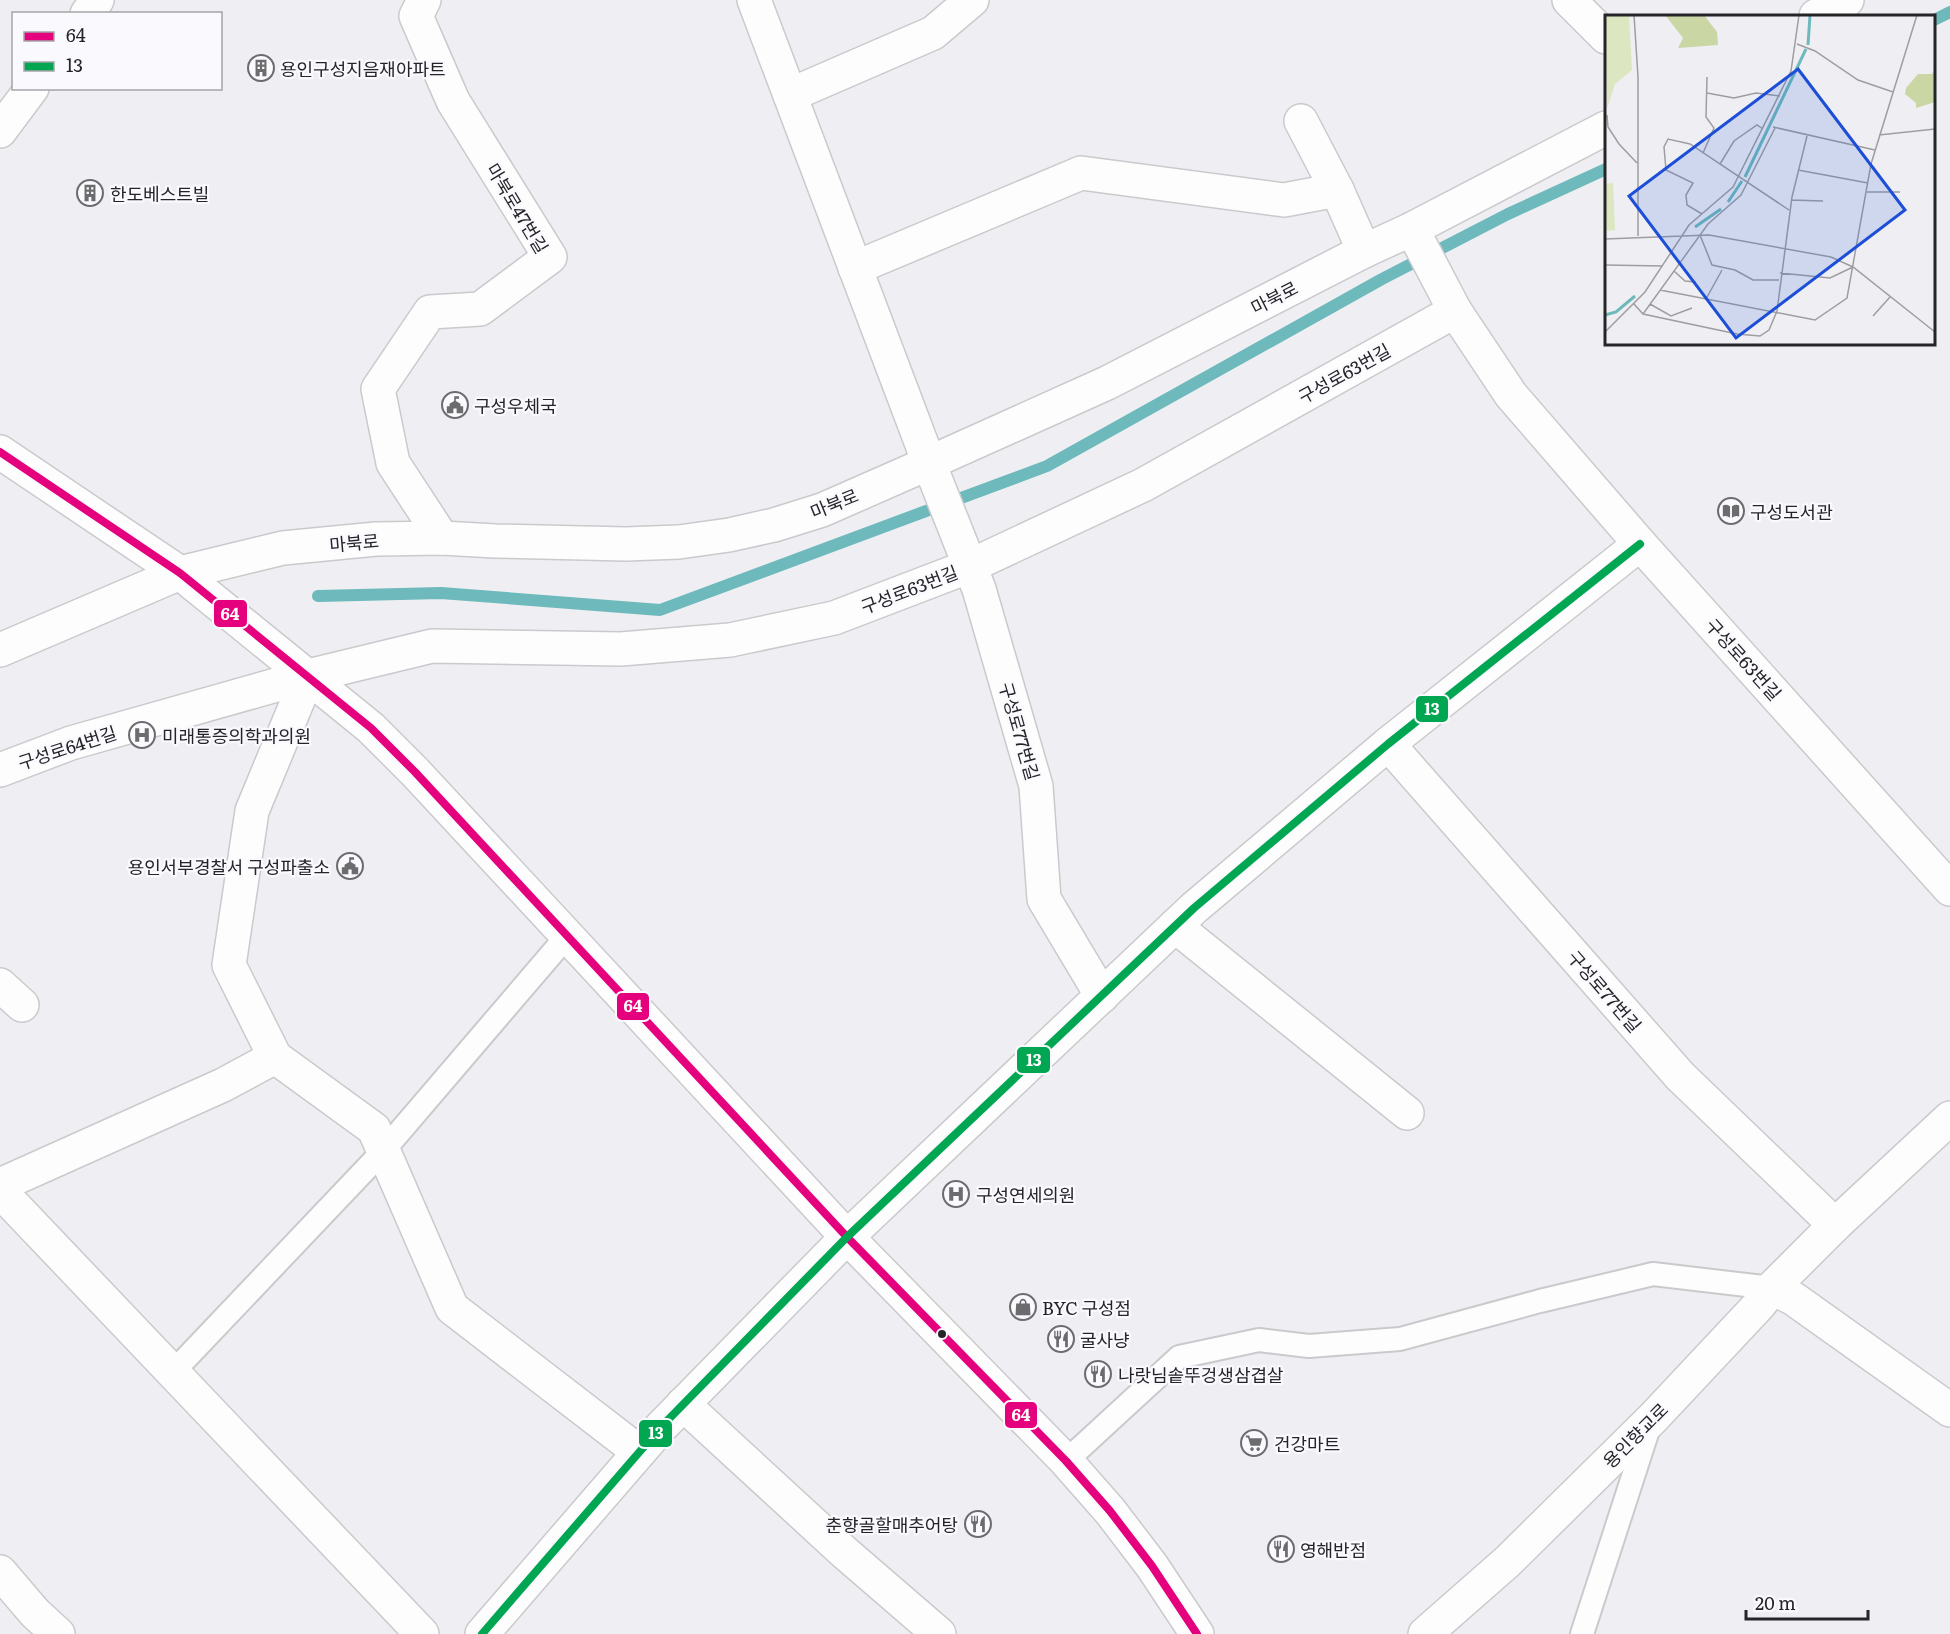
<svg xmlns="http://www.w3.org/2000/svg" width="1950" height="1634" font-family="Literata,'Noto Sans KR',serif">
<rect width="100%" height="100%" fill="#efeff3"/>
<g fill="none" stroke-linecap="round" stroke-linejoin="round">
<g stroke="#6db9bc" stroke-width="12">
<path d="M1934,20L1950,12"/>
<path d="M318,596L441,593L660,610L1047,466L1382,279L1508,214L1606,169"/>
</g>
<defs>
<g id="service">
<path d="M173,1372L384,1150L567,936"/>
<path d="M1066,1461L1179,1357L1259,1340L1309,1346L1400,1339L1540,1301L1653,1274L1772,1288"/>
<path d="M1582,1634L1650,1424"/>
</g>
<g id="minor">
<path d="M424,0L416,16L453,101L550,257L480,309L430,312L378,389L393,463L442,538"/>
<path d="M754,0L929,463L979,589L1036,786L1044,899L1102,996"/>
<path d="M1569,0L1606,37"/>
<path d="M790,95L933,33L972,0"/>
<path d="M1301,121L1337,190"/>
<path d="M1412,229L1455,311L1511,395L1640,544L1950,889"/>
<path d="M855,268L1081,173L1284,200L1337,190L1364,251"/>
<path d="M308,676L252,811L229,965L275,1057L374,1129L452,1308L639,1452"/>
<path d="M1388,744L1680,1076L1835,1225"/>
<path d="M0,770L71,743L308,676L432,646L621,649L730,640L834,618L970,566L1143,485L1455,311"/>
<path d="M1175,926L1407,1113"/>
<path d="M0,985L22,1005"/>
<path d="M0,1185L223,1085L275,1057"/>
<path d="M0,1191L422,1634"/>
<path d="M1772,1288L1794,1299L1950,1410"/>
<path d="M683,1404L844,1552L939,1634"/>
<path d="M0,1572L35,1613L58,1634"/>
<path d="M482,1634L661,1427L847,1237L1194,908L1388,744L1640,544"/>
</g>
<g id="tertiary">
<path d="M87,14L97,0"/>
<path d="M1816,16L1847,0"/>
<path d="M0,131L32,88"/>
<path d="M0,650L180,573L283,548L376,539L442,538L495,541L626,544L679,542L729,535L774,525L822,510L929,463L1107,383L1364,251L1412,229L1606,128"/>
<path d="M1425,1634L1507,1562L1653,1418L1759,1305L1772,1288L1835,1225L1950,1118"/>
</g>
<path id="secondary" d="M0,452L180,573L371,728L415,772L847,1237L1066,1461L1110,1511L1152,1566L1197,1634"/>
</defs>
<use href="#service" stroke="#cacacd" stroke-width="26"/>
<use href="#minor" stroke="#cacacd" stroke-width="36"/>
<use href="#tertiary" stroke="#cacacd" stroke-width="36"/>
<use href="#secondary" stroke="#cacacd" stroke-width="36"/>
<use href="#service" stroke="#fdfdfd" stroke-width="22"/>
<use href="#minor" stroke="#fdfdfd" stroke-width="33"/>
<use href="#tertiary" stroke="#fdfdfd" stroke-width="33"/>
<use href="#secondary" stroke="#fdfdfd" stroke-width="33"/>
<defs>
<path id="bus-1" d="M0,452L180,573L371,728L415,772L847,1237L1066,1461L1110,1511L1152,1566L1197,1634"/>
<path id="bus-2" d="M482,1634L661,1427L847,1237L1194,908L1388,744L1640,544"/>
</defs>
<use href="#bus-1" stroke="#fafafe" stroke-width="12"/>
<use href="#bus-2" stroke="#fafafe" stroke-width="12"/>
<use href="#bus-1" stroke="#e5007d" stroke-width="8"/>
<use href="#bus-2" stroke="#00a651" stroke-width="8"/>
</g>
<defs>
<symbol id="building-ring" viewBox="-11 -11 22 22"><circle r="9.5" fill="#fafafe" stroke="#6c6c6f" stroke-width="1.5"/><path d="M-4-6H4V6H1V3H-1V6H-4ZM-2.5-4.3h1.7v1.8h-1.7ZM.8-4.3h1.7v1.8H.8ZM-2.5-1h1.7V.8h-1.7ZM.8-1h1.7V.8H.8Z" fill="#6c6c6f"/></symbol>
<symbol id="civic-ring" viewBox="-11 -11 22 22"><circle r="9.5" fill="#fafafe" stroke="#6c6c6f" stroke-width="1.5"/><path d="M-.6-6.5H3V-4.5H.6V-3L4-1V1h2V6H-6V1h2V-1L-.6-3ZM-1.2 2.5V6h2.4V2.5Z" fill="#6c6c6f"/></symbol>
<symbol id="library-ring" viewBox="-11 -11 22 22"><circle r="9.5" fill="#fafafe" stroke="#6c6c6f" stroke-width="1.5"/><path d="M-6-4Q-3-5.5-.7-3.5V5Q-3 3-6 4ZM6-4Q3-5.5 .7-3.5V5Q3 3 6 4Z" fill="#6c6c6f"/></symbol>
<symbol id="hospital-ring" viewBox="-11 -11 22 22"><circle r="9.5" fill="#fafafe" stroke="#6c6c6f" stroke-width="1.5"/><path d="M-5-5h3v3.5h4V-5h3V5h-3V1.5h-4V5h-3Z" fill="#6c6c6f"/></symbol>
<symbol id="shop-ring" viewBox="-11 -11 22 22"><circle r="9.5" fill="#fafafe" stroke="#6c6c6f" stroke-width="1.5"/><path d="M-5-2.5h2.3a2.7 3.5 0 0 1 5.4 0H5L5.5 6h-11ZM-1.5-2.5h3a1.5 2.3 0 0 0-3 0Z" fill="#6c6c6f"/></symbol>
<symbol id="restaurant-ring" viewBox="-11 -11 22 22"><circle r="9.5" fill="#fafafe" stroke="#6c6c6f" stroke-width="1.5"/><path d="M-5-6h1v4h1v-4h1v4h1v-4h1v5L-1.5 .5V6h-2V.5L-5-1ZM5-6V6H3V1.5H1.5Q1.5-4 5-6Z" fill="#6c6c6f"/></symbol>
<symbol id="supermarket-ring" viewBox="-11 -11 22 22"><circle r="9.5" fill="#fafafe" stroke="#6c6c6f" stroke-width="1.5"/><path d="M-6-5.5h2.5l.6 2H6L4.5 2H-2.5L-4.4-4H-6ZM-1.5 3.2a1.3 1.3 0 1 0 .1 0ZM3 3.2a1.3 1.3 0 1 0 .1 0Z" fill="#6c6c6f"/></symbol>
</defs>
<g fill-rule="evenodd">
<use href="#building-ring" x="246" y="53" width="30" height="30"/>
<use href="#building-ring" x="75" y="178" width="30" height="30"/>
<use href="#civic-ring" x="440" y="390" width="30" height="30"/>
<use href="#library-ring" x="1716" y="496" width="30" height="30"/>
<use href="#hospital-ring" x="127" y="720" width="30" height="30"/>
<use href="#civic-ring" x="335" y="851" width="30" height="30"/>
<use href="#hospital-ring" x="941" y="1179" width="30" height="30"/>
<use href="#shop-ring" x="1008" y="1292" width="30" height="30"/>
<use href="#restaurant-ring" x="1046" y="1324" width="30" height="30"/>
<use href="#restaurant-ring" x="1083" y="1359" width="30" height="30"/>
<use href="#supermarket-ring" x="1239" y="1428" width="30" height="30"/>
<use href="#restaurant-ring" x="963" y="1509" width="30" height="30"/>
<use href="#restaurant-ring" x="1266" y="1534" width="30" height="30"/>
</g>
<circle fill="#252528" stroke="#fafafe" stroke-width="2" cx="942" cy="1334" r="5"/>
<g text-anchor="middle" dominant-baseline="central" stroke-width="4.5" stroke-linejoin="round" paint-order="stroke">
<g font-size="18" fill="#252528" stroke="#fafafe" text-anchor="start">
<text x="280" y="68">용인구성지음재아파트</text>
<text x="110" y="193">한도베스트빌</text>
<text x="474" y="405">구성우체국</text>
<text x="1750" y="511">구성도서관</text>
<text x="162" y="735">미래통증의학과의원</text>
<text x="330" y="866" text-anchor="end">용인서부경찰서 구성파출소</text>
<text x="976" y="1194">구성연세의원</text>
<text x="1042" y="1307">BYC 구성점</text>
<text x="1080" y="1339">굴사냥</text>
<text x="1118" y="1374">나랏님솥뚜겅생삼겹살</text>
<text x="1274" y="1443">건강마트</text>
<text x="958" y="1524" text-anchor="end">춘향골할매추어탕</text>
<text x="1300" y="1549">영해반점</text>
</g>
<g font-size="18" fill="#252528" stroke="#fafafe">
<text transform="translate(518 208) rotate(59)">마북로47번길</text>
<text transform="translate(1274 297) rotate(-27)">마북로</text>
<text transform="translate(1344 373) rotate(-29)">구성로63번길</text>
<text transform="translate(834 503) rotate(-22)">마북로</text>
<text transform="translate(354 542) rotate(-5)">마북로</text>
<text transform="translate(909 589) rotate(-21)">구성로63번길</text>
<text transform="translate(1744 659) rotate(48)">구성로63번길</text>
<text transform="translate(1020 731) rotate(74)">구성로77번길</text>
<text transform="translate(67 747) rotate(-18)">구성로64번길</text>
<text transform="translate(1605 991) rotate(49)">구성로77번길</text>
<text transform="translate(1635 1435) rotate(-45)">용인향교로</text>
</g>
</g>
<g transform="translate(1605 15)">
<rect width="330" height="330" fill="#efeff3"/>
<path d="M0,0H24L27,55L10,69L2,94ZM8,168L10,215L0,216V169Z" fill="#dce6c0"/>
<path d="M99,0L112,17L113,30L73,33L78,23L60,0ZM330,54V87L311,93V88L300,79L301,73L313,59H327Z" fill="#cbd6a5"/>
<path fill="none" stroke="#6db9bc" stroke-width="3" d="M203,30L205,0M140,162L201,34M123,187L137,166M90,212L116,194M0,300L11,297L30,281"/>
<path fill="none" stroke="#9e9ea2" stroke-width="1.5" d="M29,0L33,62V221M192,29L210,36L253,65L288,77M102,78L129,83L151,78L175,81M2,100L3,112L14,129L32,148M168,112L270,135M274,120L330,114M98,138L109,113L101,102L102,62M115,149L129,126L152,110L158,114M193,155L263,168M262,177H295M186,185L218,186M97,199L82,190L81,180L88,168L61,155L59,132L63,124L85,129L184,195M95,220L107,250L130,255L148,265H174M0,224L104,220L226,242L248,252L330,317M0,250L58,251M69,256L80,266L91,267M175,258L225,263L248,252M55,275L210,305L242,283L266,149L312,0M101,284L117,255M29,289L38,299L132,319L155,321L164,315L172,296L187,182L202,121M45,289L66,301L87,293M38,299L103,209L136,180L170,113M268,301L285,282M0,317L40,277L84,210L128,172L186,56L194,0"/>
<path fill="#1d4ed8" fill-opacity="0.15" stroke="#1d4ed8" stroke-width="3" d="M193,54L300,195L131,323L24,181Z"/>
<rect width="330" height="330" fill="none" stroke="#252528" stroke-width="3"/>
</g>
<g stroke="#fafafe" stroke-width="2">
<rect x="213" y="599" width="35" height="29" rx="6" fill="#e5007d"/>
<rect x="1415" y="695" width="34" height="28" rx="6" fill="#00a651"/>
<rect x="616" y="992" width="34" height="29" rx="6" fill="#e5007d"/>
<rect x="1016" y="1046" width="35" height="28" rx="6" fill="#00a651"/>
<rect x="1004" y="1401" width="34" height="28" rx="6" fill="#e5007d"/>
<rect x="638" y="1419" width="35" height="29" rx="6" fill="#00a651"/>
</g>
<g font-size="16" text-anchor="middle" font-weight="bold" fill="#fff">
<text x="230" y="620">64</text>
<text x="1432" y="715">13</text>
<text x="633" y="1012">64</text>
<text x="1034" y="1066">13</text>
<text x="1021" y="1421">64</text>
<text x="656" y="1439">13</text>
</g>
<rect x="12" y="12" width="210" height="78" fill="#fafafe" stroke="#a5a5a8" stroke-width="1.5"/>
<rect x="24" y="32" width="30" height="9" fill="#e5007d" stroke="#a5a5a8" stroke-width="1.5"/>
<text x="66" y="42" font-size="18" fill="#252528">64</text>
<rect x="24" y="62" width="30" height="9" fill="#00a651" stroke="#a5a5a8" stroke-width="1.5"/>
<text x="66" y="72" font-size="18" fill="#252528">13</text>
<path d="M1746 1610v9h122v-9" fill="none" stroke="#252528" stroke-width="3"/>
<text x="1755" y="1610" font-size="18" fill="#252528" stroke="#fafafe" stroke-width="4.5" paint-order="stroke">20 m</text>
</svg>
